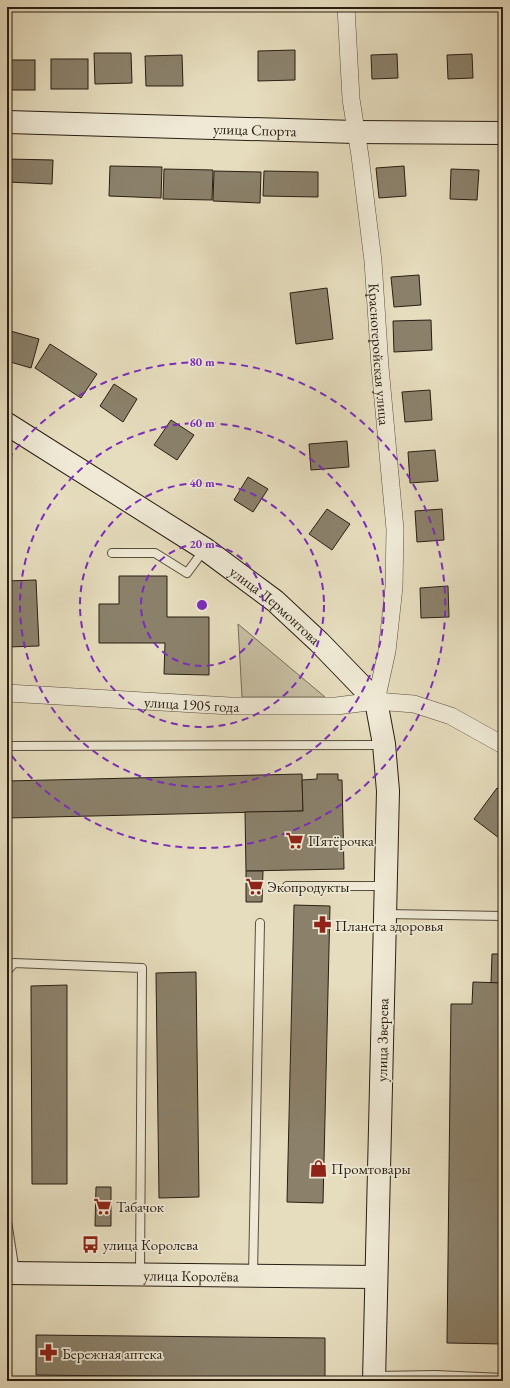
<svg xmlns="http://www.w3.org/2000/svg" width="510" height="1388" font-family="'EB Garamond',serif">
<rect width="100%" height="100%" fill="#e6ddbe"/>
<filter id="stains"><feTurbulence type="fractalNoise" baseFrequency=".005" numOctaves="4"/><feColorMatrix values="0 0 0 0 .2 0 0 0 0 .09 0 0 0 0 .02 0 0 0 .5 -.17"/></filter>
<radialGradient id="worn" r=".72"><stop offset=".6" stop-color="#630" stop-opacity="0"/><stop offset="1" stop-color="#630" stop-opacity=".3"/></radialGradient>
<path fill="#c6bda1" stroke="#776e5a" d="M238,624L325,697H242Z"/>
<g fill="#8b816b" stroke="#281e12">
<path d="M295,50V80L258,81V51Z"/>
<path d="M94,53H131L132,83L95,84Z"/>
<path d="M397,54L398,78L372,79L371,55Z"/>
<path d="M472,54L473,78L448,79L447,55Z"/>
<path d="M182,55L183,86H146L145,56Z"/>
<rect x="51" y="59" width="37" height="30"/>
<rect x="7" y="60" width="28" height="30"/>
<path d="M7,159L53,160L52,184L7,182Z"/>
<path d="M110,166L162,167L161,198L109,196Z"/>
<path d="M404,166L406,196L379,198L376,168Z"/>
<path d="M164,169L213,170L212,200L163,199Z"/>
<path d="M451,169L479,170L477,200L450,199Z"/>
<path d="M214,171L261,172L260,203L213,201Z"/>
<path d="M264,171L318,172V197L263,196Z"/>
<path d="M419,275L421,305L394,307L391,277Z"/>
<path d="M327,288L333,339L296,344L290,293Z"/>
<path d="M431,320L432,350L394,352L393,321Z"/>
<path d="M7,330L39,339L31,368L7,361Z"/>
<path d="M50,344L97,374L81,398L35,368Z"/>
<path d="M114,384L137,399L123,422L100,406Z"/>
<path d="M430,390L432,420L405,422L402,392Z"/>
<path d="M171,420L194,435L177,460L154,445Z"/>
<path d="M347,441L349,467L311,470L309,444Z"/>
<path d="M435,450L438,481L410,483L408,452Z"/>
<path d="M248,477L268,489L253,512L234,500Z"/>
<path d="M327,509L350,524L332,550L309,534Z"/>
<path d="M442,509L444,540L417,542L415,511Z"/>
<path d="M119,576H167V617H209V675L164,674L165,643H99V604H119Z"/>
<path d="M36,580L39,646L7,647V581Z"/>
<path d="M448,586L449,617L421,618L420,588Z"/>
<path d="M302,774L303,811L7,818V781Z"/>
<path d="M317,774H338V780H342L344,869L246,871L245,812L303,811L302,780L317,779Z"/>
<path d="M497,788L503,793V841L474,819Z"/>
<path d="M246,871H263L262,902H246Z"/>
<path d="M294,905L330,906L323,1203L287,1202Z"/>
<path d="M492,954H503V983H491Z"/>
<path d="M196,972L199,1197L159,1198L156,973Z"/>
<path d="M473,982L503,983V1344L447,1343L451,1004H472Z"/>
<path d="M67,985V1184H32L31,986Z"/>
<path d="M96,1187H111V1226H95Z"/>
<path d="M36,1335L325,1338V1381H285V1378L36,1375Z"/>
</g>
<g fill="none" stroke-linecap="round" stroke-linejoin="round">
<defs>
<g id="lane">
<path d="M112,553H155L187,573L204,550"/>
<path d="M7,746L383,745"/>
<path d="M287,886H385"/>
<path d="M386,914L503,916"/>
<path d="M7,971L14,963L142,968L140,1274"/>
<path d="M7,1221L15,1272"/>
<path d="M253,1274L260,923"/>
<path d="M376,1376L436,1375L503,1378"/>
</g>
<g id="street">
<path id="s1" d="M346,7L351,99L360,156L373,261L380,367L395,529L394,587L387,651L376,701"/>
<path id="s2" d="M7,693L230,706H336L376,701L414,704L451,716L503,745"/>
</g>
<g id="secondary">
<path id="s3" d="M7,122L355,132L503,133"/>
<path id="s4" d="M7,424L205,549L275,601L319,642L376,701L384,744L388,791L374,1381"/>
<path id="s5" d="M7,1273L375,1277"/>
</g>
</defs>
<use href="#lane" stroke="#584e3d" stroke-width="10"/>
<use href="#street" stroke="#584e3d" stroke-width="18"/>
<use href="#secondary" stroke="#281e12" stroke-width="24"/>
<use href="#lane" stroke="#efe9d5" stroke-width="8"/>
<use href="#street" stroke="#efe9d5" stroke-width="17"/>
<use href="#secondary" stroke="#efe9d5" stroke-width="22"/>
</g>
<g fill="none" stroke="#7b2cbf" stroke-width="2" stroke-dasharray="7 5">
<circle cx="202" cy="605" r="61"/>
<circle cx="202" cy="605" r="122"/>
<circle cx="202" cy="605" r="182"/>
<path d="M8 459A243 243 0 1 1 8 751"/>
</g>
<defs>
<symbol id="supermarket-bare" viewBox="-9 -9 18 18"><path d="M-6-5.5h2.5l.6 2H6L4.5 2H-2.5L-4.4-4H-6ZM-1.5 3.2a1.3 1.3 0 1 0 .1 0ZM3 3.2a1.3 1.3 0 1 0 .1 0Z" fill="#8f2418" stroke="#efe9d5" stroke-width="2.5" paint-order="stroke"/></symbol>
<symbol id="pharmacy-bare" viewBox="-9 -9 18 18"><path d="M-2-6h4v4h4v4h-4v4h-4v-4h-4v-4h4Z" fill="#8f2418" stroke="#efe9d5" stroke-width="2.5" paint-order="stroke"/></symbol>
<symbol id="shop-bare" viewBox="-9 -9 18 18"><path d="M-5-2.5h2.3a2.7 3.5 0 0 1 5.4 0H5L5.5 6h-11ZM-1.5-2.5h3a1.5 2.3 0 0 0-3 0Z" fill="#8f2418" stroke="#efe9d5" stroke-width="2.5" paint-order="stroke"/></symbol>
<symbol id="bus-bare" viewBox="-9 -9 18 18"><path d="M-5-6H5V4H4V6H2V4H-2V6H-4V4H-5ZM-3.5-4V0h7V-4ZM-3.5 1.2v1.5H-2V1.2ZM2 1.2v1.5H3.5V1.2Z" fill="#8f2418" stroke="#efe9d5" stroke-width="2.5" paint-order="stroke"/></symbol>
</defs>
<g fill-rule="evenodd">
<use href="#supermarket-bare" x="282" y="828" width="25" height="25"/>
<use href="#supermarket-bare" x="242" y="874" width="25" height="25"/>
<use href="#pharmacy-bare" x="310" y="912" width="25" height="25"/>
<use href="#shop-bare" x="306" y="1156" width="25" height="25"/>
<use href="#supermarket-bare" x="90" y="1194" width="25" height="25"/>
<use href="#bus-bare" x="78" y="1232" width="25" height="25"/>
<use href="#pharmacy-bare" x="36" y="1340" width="25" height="25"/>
</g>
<g text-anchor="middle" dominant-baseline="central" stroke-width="3.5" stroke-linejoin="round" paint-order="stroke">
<g font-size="15" fill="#281e12" stroke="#efe9d5">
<text stroke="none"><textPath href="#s3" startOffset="248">улица Спорта</textPath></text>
<text stroke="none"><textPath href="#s1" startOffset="349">Красногеройская улица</textPath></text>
<text stroke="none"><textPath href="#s4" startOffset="324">улица Лермонтова</textPath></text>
<text stroke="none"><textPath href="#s2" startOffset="185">улица 1905 года</textPath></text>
<text transform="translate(382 1040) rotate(-89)">улица Зверева</text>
<text stroke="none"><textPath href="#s5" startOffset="184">улица Королёва</textPath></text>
</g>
<g font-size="15" fill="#281e12" stroke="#efe9d5" text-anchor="start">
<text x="308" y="840">Пятёрочка</text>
<text x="267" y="886">Экопродукты</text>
<text x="335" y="925">Планета здоровья</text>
<text x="331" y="1168">Промтовары</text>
<text x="116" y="1206">Табачок</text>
<text x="103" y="1244">улица Королева</text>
<text x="62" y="1353">Бережная аптека</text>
</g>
</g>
<circle cx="202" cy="605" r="6" fill="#7b2cbf" stroke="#efe9d5" stroke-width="2"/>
<g font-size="12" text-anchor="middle" font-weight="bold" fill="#7b2cbf" stroke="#efe9d5" stroke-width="3.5" stroke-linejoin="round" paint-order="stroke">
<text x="202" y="366">80 m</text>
<text x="202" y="427">60 m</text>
<text x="202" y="487">40 m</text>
<text x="202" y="548">20 m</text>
</g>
<rect width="510" height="1388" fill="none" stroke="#e6ddbe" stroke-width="24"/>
<rect x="8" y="8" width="494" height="1372" fill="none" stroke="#281e12" stroke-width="2"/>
<rect x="12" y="12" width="486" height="1364" fill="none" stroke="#281e12"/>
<rect width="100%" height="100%" filter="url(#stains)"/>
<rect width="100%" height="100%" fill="url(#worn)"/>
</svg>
